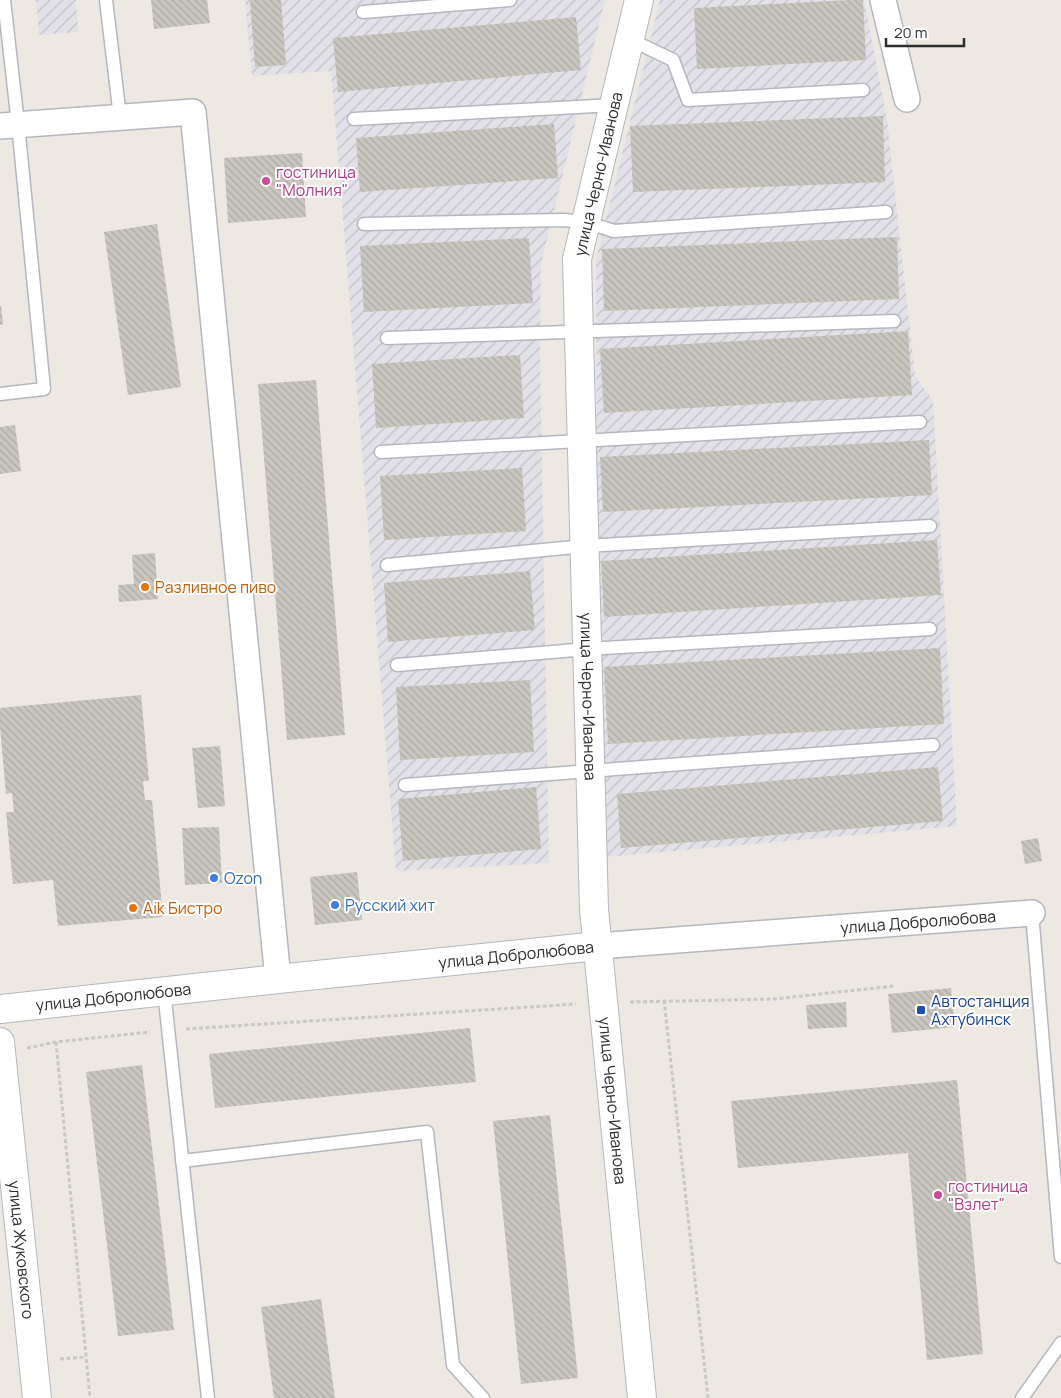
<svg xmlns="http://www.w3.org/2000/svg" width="1061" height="1398" font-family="Manrope,sans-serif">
<defs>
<pattern id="industrial-furrows" width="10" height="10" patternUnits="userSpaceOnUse" patternTransform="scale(1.25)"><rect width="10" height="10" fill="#e2e1e7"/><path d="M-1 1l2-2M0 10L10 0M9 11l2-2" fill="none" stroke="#c2c1c6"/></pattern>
<pattern id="building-back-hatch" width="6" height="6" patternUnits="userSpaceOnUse" patternTransform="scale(1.25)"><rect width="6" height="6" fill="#c9c6bf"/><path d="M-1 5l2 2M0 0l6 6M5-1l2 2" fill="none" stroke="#adaaa4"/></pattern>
</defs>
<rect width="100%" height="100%" fill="#ede8e1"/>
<g fill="url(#industrial-furrows)">
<path d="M36,0H76L78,32L39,35Z"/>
<path d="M245,0H605L541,264L540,356L549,863L396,871L331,71L252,76Z"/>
<path d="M660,0H864L887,120L915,376L933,401L957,826L606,857L597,585L596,260Z"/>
</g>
<g fill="url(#building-back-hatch)">
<path d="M151,0H207L210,23L154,29Z"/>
<path d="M250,0H281L286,65L255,67Z"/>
<path d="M852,0H863L866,60L697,69L694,8Z"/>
<path d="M576,17L581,70L338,92L333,38Z"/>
<path d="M883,116L885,182L633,192L630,126Z"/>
<path d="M554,124L558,178L360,192L356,138Z"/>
<path d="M302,153L306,217L228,223L224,158Z"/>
<path d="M157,224L181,387L128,395L104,232Z"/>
<path d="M897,237L899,299L604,311L602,249Z"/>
<path d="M529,238L533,303L364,312L360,246Z"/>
<path d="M0,306H1L3,324L0,325Z"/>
<path d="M908,331L912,395L604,413L600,349Z"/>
<path d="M520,355L524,418L376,428L372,364Z"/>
<path d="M316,380L345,735L287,740L258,384Z"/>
<path d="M15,425L21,471L0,474V427Z"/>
<path d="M929,440L932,495L603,512L600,457Z"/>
<path d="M522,468L526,531L384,540L380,476Z"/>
<path d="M937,540L941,595L604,617L601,561Z"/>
<path d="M155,553L158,599L119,602L118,585L134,584L132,555Z"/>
<path d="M530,571L535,630L388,642L384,583Z"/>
<path d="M940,648L944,724L608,744L604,667Z"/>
<path d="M530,680L534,752L400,760L396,687Z"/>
<path d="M141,695L149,781H143L145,800H152L163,917L58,926L53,880L13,884L6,812H14L12,793L6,794L0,727V708Z"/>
<path d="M220,746L225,806L198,808L192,748Z"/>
<path d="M938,767L943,821L621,848L617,794Z"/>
<path d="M536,787L541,849L403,861L398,799Z"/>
<path d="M219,827L222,883L185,885L182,828Z"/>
<path d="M1038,838L1042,861L1025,864L1021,841Z"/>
<path d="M357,872L362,920L315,925L310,877Z"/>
<path d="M951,988L955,1027L892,1033L888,994Z"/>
<path d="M846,1002L847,1027L808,1029L806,1005Z"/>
<path d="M470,1028L476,1082L215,1108L209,1054Z"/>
<path d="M142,1065L174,1330L118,1336L86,1072Z"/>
<path d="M957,1080L983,1354L927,1360L908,1153L738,1168L731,1101Z"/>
<path d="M550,1115L578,1378L521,1384L493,1121Z"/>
<path d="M321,1299L335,1398H274L261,1307Z"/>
</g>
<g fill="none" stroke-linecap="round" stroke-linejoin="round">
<defs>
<g id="lane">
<path d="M106,0L120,117"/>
<path d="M363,12L510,0"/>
<path d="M629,39L673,60L688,100L863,90"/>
<path d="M354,119L614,105"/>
<path d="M364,224L564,220L586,222L614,231L886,212"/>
<path d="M387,338L894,321"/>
<path d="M0,394L44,389L18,124L4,0"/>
<path d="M381,452L920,422"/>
<path d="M387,565L585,546L930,526"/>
<path d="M397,665L587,649L930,629"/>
<path d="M405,785L933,745"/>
<path d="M1032,913L1061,1257"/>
<path d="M164,991L208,1398"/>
<path d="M182,1161L427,1132L453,1365L483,1398"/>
<path d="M1022,1398L1061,1343"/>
</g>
<g id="street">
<path d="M883,0L907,99"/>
<path d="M0,126L193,112L278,979"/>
<path id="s1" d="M598,946L1032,913"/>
</g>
<g id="secondary">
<path id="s2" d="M639,0L577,259L594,909L642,1398"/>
<path id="s3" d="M0,1009L278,979L598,946"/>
<path id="s4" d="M0,1042L37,1398"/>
</g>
</defs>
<use href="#lane" stroke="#b4b7bf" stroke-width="15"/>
<use href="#street" stroke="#b4b7bf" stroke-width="28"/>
<use href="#secondary" stroke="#b4b7bf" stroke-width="30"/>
<g stroke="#c8c8c8" stroke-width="3" stroke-dasharray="4 2.5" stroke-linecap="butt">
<path d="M664,1000L708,1398"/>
<path d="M630,1002L774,999L894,986"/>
<path d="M186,1029L576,1004"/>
<path d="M56,1042L90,1398"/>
<path d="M27,1048L56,1042L150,1032"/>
<path d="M60,1359L86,1357"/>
</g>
<use href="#lane" stroke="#fff" stroke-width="12"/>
<use href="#street" stroke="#fff" stroke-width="25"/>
<use href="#secondary" stroke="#fff" stroke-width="28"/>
</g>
<g fill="#d1479c" stroke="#fff" stroke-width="2">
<circle cx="266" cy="181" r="5"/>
<circle cx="938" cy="1195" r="5"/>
</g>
<g fill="#e8710a" stroke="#fff" stroke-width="2">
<circle cx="145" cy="587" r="5"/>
<circle cx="133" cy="908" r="5"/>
</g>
<g fill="#3f7fe0" stroke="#fff" stroke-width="2">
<circle cx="214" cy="878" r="5"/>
<circle cx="335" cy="905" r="5"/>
</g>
<rect fill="#1a4fb4" stroke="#fff" stroke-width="2" x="916" y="1005" width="10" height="10" rx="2.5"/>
<g text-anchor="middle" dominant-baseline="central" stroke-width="4" stroke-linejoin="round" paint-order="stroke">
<g font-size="16" fill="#b23c85" stroke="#fff" text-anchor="start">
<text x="276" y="172">гостиница<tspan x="276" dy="18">"Молния"</tspan></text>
<text x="948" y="1186">гостиница<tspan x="948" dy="18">"Взлет"</tspan></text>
</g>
<g font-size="16" fill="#2d2d2d" stroke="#fff">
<text transform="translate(598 174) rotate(-77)">улица Черно-Иванова</text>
<text stroke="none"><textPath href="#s2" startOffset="704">улица Черно-Иванова</textPath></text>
<text stroke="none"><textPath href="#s1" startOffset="321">улица Добролюбова</textPath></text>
<text stroke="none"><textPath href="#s3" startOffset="519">улица Добролюбова</textPath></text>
<text stroke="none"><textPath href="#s3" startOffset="114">улица Добролюбова</textPath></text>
<text stroke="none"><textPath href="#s2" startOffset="1109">улица Черно-Иванова</textPath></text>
<text stroke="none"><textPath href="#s4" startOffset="209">улица Жуковского</textPath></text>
</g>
<g font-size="16" fill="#c56008" stroke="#fff" text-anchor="start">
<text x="155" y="587">Разливное пиво</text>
<text x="143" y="908">Aik Бистро</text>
</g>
<g font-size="16" fill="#366cbe" stroke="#fff" text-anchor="start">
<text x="224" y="878">Ozon</text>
<text x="345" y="905">Русский хит</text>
</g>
<g font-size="16" fill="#164399" stroke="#fff" text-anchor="start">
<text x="931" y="1001">Автостанция<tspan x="931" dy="18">Ахтубинск</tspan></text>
</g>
</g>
<path d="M886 38v8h78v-8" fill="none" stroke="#2d2d2d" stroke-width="2.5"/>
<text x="894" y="38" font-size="15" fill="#2d2d2d" stroke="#ffffff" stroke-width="4" paint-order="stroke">20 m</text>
</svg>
